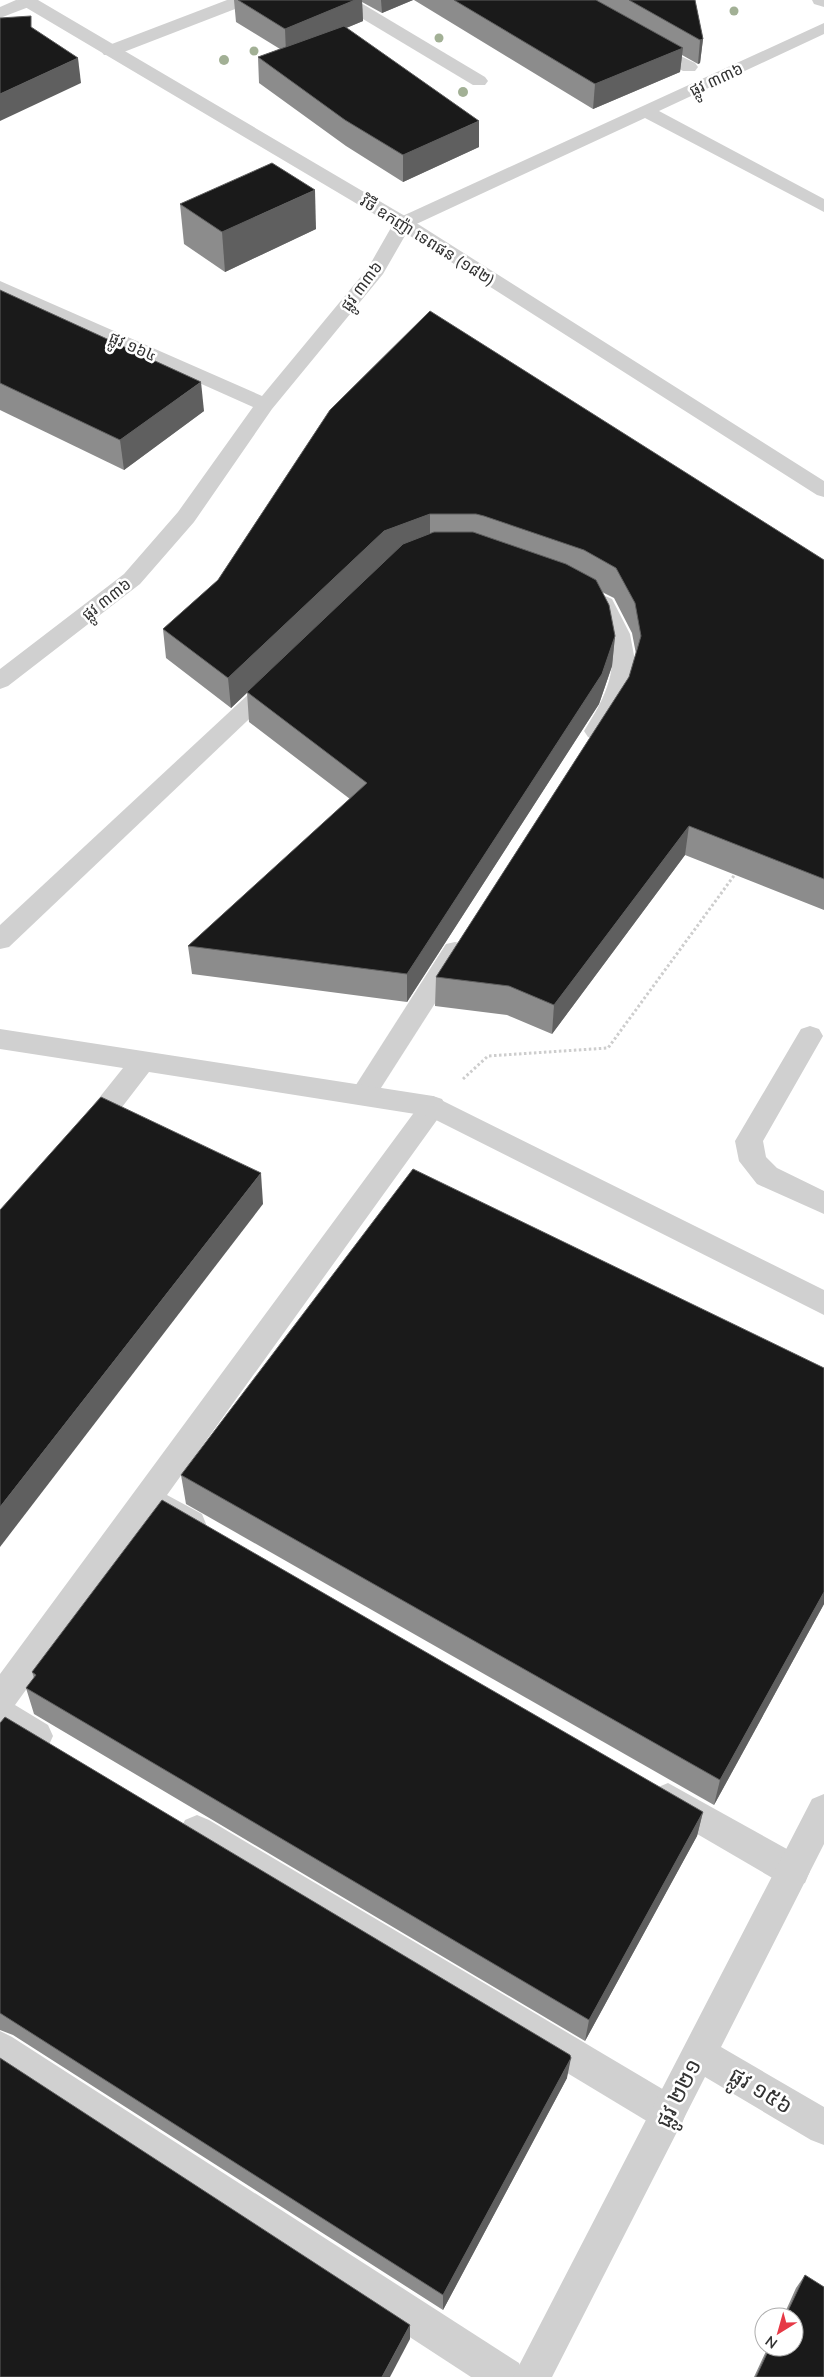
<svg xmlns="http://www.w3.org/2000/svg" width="824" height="2377" font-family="Mulish,'Noto Sans Khmer',sans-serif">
<rect width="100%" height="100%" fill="#fff"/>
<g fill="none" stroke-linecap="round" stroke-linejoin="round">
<path stroke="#cdcdcd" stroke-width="3" stroke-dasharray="2.5 2.5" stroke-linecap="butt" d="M463,1079L488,1056L608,1048L736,873"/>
<g fill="#d0d0d0" fill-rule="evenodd">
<path d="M16,0L36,1L34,5L0,18V7Z"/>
<path d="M227,0H250L248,4L116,55H104L101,51L104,47Z"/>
<path d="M336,0H356L485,77L488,81L485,85H473L338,4Z"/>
<path d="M648,40L695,63L698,67L695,71H683L642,49L639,45L642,41Z"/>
<path d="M585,587L612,599L630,634L636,666L624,706L604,737L596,739L588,737L584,731C605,698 623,665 604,627C602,621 599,614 596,609C590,602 579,602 574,594L577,589Z"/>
<path d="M276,673L284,676L287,681L284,686L9,947L0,949V925L268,676Z"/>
<path d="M455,942L464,944L468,951L464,958L372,1102L363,1105L354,1102L350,1095L354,1088L446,944Z"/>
<path d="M810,1026L819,1029L823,1036L763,1141L766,1157L777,1168L824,1191V1214L757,1184L739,1161L735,1141L801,1029Z"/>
<path d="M433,1096L442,1099L446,1106L442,1113L167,1495L202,1514L206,1524L202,1534L191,1538L151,1517L15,1705L48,1725L53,1736L48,1747L37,1751L0,1732V1674L424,1099Z"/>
<path d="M668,1783L805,1859L810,1871L805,1883L793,1887L781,1883L656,1810L651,1799L656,1788Z"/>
<path d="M197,1815L209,1820L681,2100L686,2113L681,2126L668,2131L655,2126L185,1842L180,1831L185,1820Z"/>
<path d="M0,2031L12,2037L519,2363L524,2377H471L0,2070Z"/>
</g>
<g fill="#d0d0d0" fill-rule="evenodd">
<path d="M812,0H824V7L814,4Z"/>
<path d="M824,23V34L659,111L824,199V212L645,118L410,227L383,274L272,409L194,522L140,584L8,686L0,689V669L124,574L178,512L253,407L0,294V281L262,396L368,268L396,219Z"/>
<path d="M0,1029L433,1096L824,1290V1315L428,1116L149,1072L99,1137L89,1141L79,1137L76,1130L79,1123L123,1068L0,1049Z"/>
<path d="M824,1794V1844L721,2047L824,2107V2145L811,2140L705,2077L552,2377H513L812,1799Z"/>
</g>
<path fill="#d0d0d0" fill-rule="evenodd" d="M18,0H38L410,219L824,481V497L817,495L396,227L20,4Z"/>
</g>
<g fill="#a2b095">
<circle cx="734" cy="11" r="4.5"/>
<circle cx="439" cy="38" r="4.5"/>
<circle cx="254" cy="51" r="4.5"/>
<circle cx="224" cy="60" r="5"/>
<circle cx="463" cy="92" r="5"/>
</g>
<g fill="#8c8c8c">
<path d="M234,0H413L382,13L362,2L363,21L346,28L479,147L403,182L346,146L259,83L258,57L280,49L236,22Z"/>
<path d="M414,0H695L703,39L700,63L698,64L682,55L680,72L593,109Z"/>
<path d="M180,204L316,229L225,272L184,244Z"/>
<path d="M0,290L204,411L124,470L0,410Z"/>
<path d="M330,410L824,560V910L685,855L552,1034L507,1015L435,1006L436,977L629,677L636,654L632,633L614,598L602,592L615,636L612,666L599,704L407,1002L192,974L188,946L350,799L249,722L247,692L385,561L231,708L166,658L163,629L218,580Z"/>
<path d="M824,1368V1604L714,1805L186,1504L181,1475Z"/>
<path d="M32,1672L703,1812L697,1836L585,2041L34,1714L26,1688L34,1678Z"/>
<path d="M0,1723L567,2078L443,2310L13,2035L0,2030Z"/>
<path d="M805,2275L824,2377H754L768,2347H794V2317H783L796,2288Z"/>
</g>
<g fill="#5f5f5f">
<path d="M355,0H362L363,21L286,53L285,29Z"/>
<path d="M381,0H413L382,13Z"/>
<path d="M703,39L700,63L698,64L700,40Z"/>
<path d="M683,48L680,72L593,109L595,84Z"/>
<path d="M78,58L81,83L0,121V94Z"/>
<path d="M479,121V147L403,182V155Z"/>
<path d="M315,190L316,229L225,272L222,232Z"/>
<path d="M201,382L204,411L124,470L120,440Z"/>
<path d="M430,514V544L385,561L231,708L228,678L384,531Z"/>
<path d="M615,636L612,666L599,704L407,1002V974Z"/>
<path d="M689,826L685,855L552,1034L554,1005Z"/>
<path d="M261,1173L263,1204L0,1547V1507Z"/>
<path d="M824,1592V1604L714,1805L720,1780Z"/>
<path d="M703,1812L697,1836L585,2041L589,2020Z"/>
<path d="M571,2058L567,2078L443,2310V2295Z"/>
<path d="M410,2325V2339L390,2377H382Z"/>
</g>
<g fill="#1a1a1a" stroke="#5f5f5f">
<path d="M238,0H355L285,29Z"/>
<path d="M454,0H596L683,48L595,84Z"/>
<path d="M629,0H695L703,39L700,40Z"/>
<path d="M31,16V27L78,58L0,94V18Z"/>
<path d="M344,26L479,121L403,155L345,120L258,57Z"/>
<path d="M272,163L315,190L222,232L180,204Z"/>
<path d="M0,290L201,382L120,440L0,383Z"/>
<path d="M430,311L824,560V879L689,826L554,1005L509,986L436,977L629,677L641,636L635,603L616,568L584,550L484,516L476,514H430L384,531L228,678L163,629L218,580L330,410Z"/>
<path d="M434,532H473L566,564L596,580L609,605L615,636L602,674L407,974L188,946L367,783L247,692L403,544Z"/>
<path d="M101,1097L261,1173L0,1507V1210Z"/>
<path d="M413,1169L824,1368V1592L720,1780L181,1475Z"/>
<path d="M162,1500L703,1812L589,2020L26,1688L36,1675L32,1672Z"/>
<path d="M5,1717L570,2055L571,2058L443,2295L3,2015L0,2013V1723Z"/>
<path d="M0,2058L410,2325L382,2377H0Z"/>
<path d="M805,2275L824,2287V2377H756L770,2347H794V2317H785Z"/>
</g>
<g text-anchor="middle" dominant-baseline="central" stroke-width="5" stroke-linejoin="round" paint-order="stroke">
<g font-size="16" fill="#333" stroke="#fff">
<text transform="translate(716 79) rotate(-25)">ផ្លូវ ៣៣៦</text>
<text transform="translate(428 240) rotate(32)">វិថី ឧកញ៉ា ទេពផន (១៨២)</text>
<text transform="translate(361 286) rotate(-53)">ផ្លូវ ៣៣៦</text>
<text transform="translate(133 346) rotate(24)">ផ្លូវ ១៦៤</text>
<text transform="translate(106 599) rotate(-38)">ផ្លូវ ៣៣៦</text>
</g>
<g font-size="22" fill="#333" stroke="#fff">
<text transform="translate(761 2090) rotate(31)">ផ្លូវ ១៥៦</text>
<text transform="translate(678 2093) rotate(-63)">ផ្លូវ ២២១</text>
</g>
</g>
<g transform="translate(779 2332) rotate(217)"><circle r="24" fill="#ffffff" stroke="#adadad"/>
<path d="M0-4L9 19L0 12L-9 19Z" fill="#e63946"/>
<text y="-8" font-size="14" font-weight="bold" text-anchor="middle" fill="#333333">N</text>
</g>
</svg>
